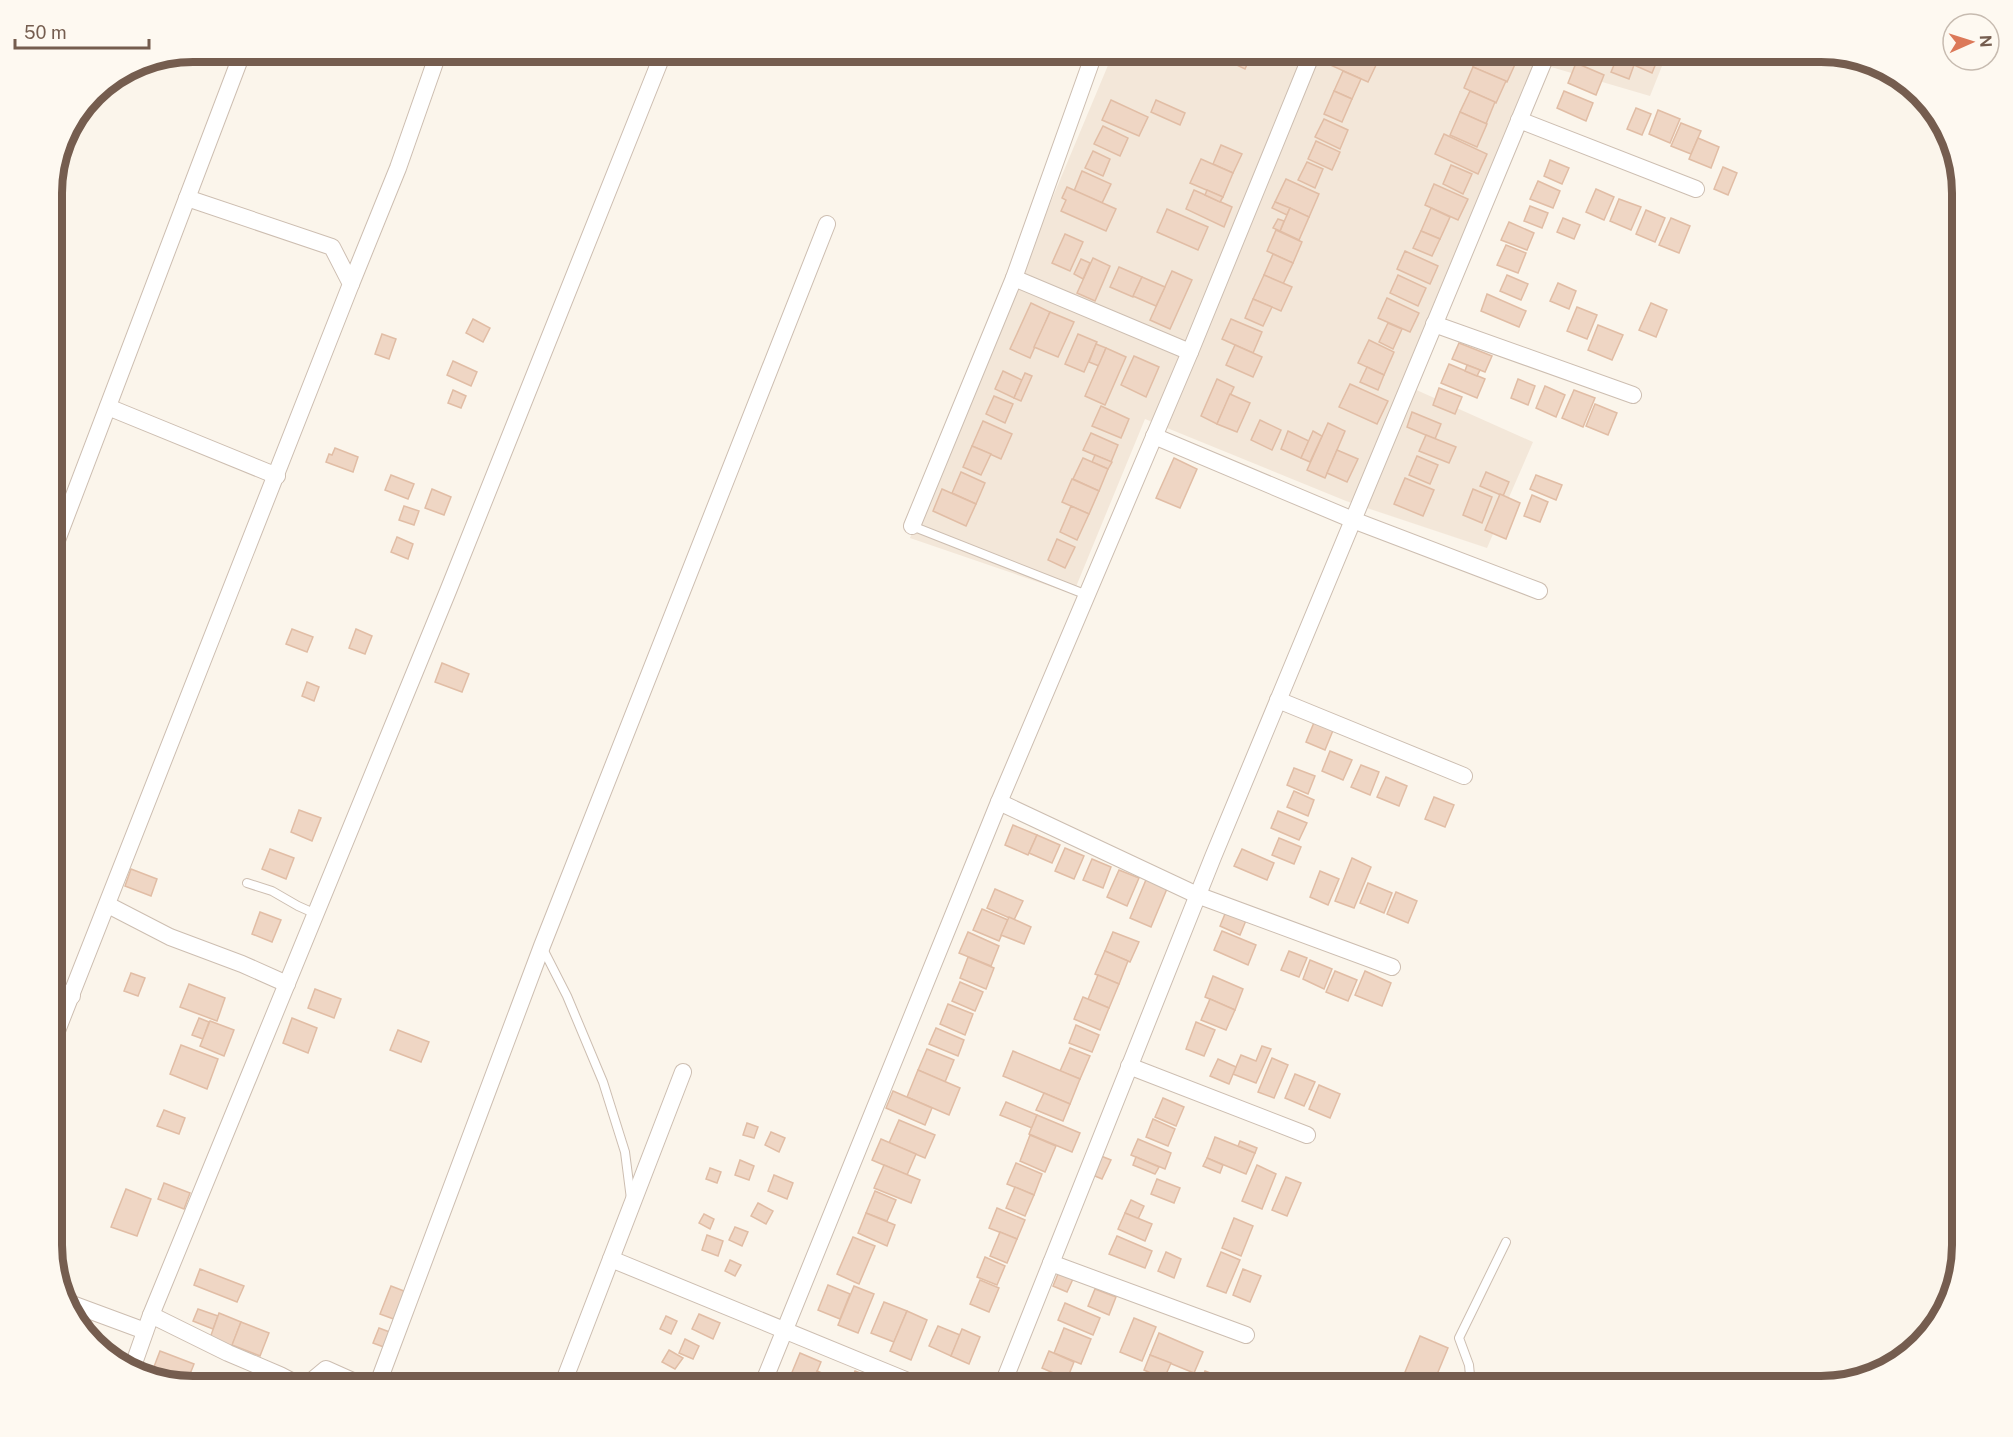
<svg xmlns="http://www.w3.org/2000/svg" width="2013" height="1437" font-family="'Public Sans',sans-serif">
<rect width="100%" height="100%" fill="#fbf5eb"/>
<path fill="#f3e7d9" d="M1114,51H1668L1650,96L1534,62L1403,384L1533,442L1487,548L1346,501L1145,419L1073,594L910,538Z"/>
<g fill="#efd6c4" stroke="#e1bda5" stroke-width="1.5">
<path d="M1225,51H1249L1252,53L1245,69L1222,58Z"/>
<path d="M1334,51H1355L1378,61L1368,82L1328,64Z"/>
<path d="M1355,51H1381L1376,61Z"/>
<path d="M1481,51H1496L1517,60L1507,82L1473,67Z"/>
<path d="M1600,51H1620L1617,58Z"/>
<path d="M1620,51H1661L1652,73L1634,65L1629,79L1611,72Z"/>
<path d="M1576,63L1604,75L1596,95L1568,83Z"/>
<path d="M1473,67L1506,81L1496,103L1464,88Z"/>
<path d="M1343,71L1361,79L1352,99L1334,91Z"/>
<path d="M1334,91L1352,99L1342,122L1324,114Z"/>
<path d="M1470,91L1495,102L1486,124L1460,112Z"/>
<path d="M1564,91L1593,103L1586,121L1557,108Z"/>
<path d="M1111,100L1148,117L1139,136L1102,120Z"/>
<path d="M1156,100L1185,113L1180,125L1151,112Z"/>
<path d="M1636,108L1651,114L1642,135L1627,129Z"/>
<path d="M1658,110L1680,119L1670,143L1649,134Z"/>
<path d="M1460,112L1487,124L1477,147L1450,135Z"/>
<path d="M1324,119L1348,130L1340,149L1315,137Z"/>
<path d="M1681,123L1701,131L1691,154L1671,146Z"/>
<path d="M1103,126L1128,138L1120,156L1094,144Z"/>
<path d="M1444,134L1487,154L1478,174L1435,154Z"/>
<path d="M1698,138L1719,147L1711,168L1689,159Z"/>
<path d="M1316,141L1340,152L1332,170L1308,159Z"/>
<path d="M1221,145L1242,154L1233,173L1213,164Z"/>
<path d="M1093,151L1110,159L1103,176L1085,168Z"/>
<path d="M1201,159L1233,173L1223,197L1190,183Z"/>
<path d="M1550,160L1569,168L1562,184L1544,176Z"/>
<path d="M1307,162L1323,169L1315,188L1298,180Z"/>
<path d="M1451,165L1472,174L1463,194L1443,184Z"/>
<path d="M1723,167L1737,173L1728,195L1714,189Z"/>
<path d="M1082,171L1111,184L1102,203L1074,191Z"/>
<path d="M1286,179L1319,194L1309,217L1275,202Z"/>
<path d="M1538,181L1560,191L1553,208L1530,199Z"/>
<path d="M1434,184L1468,199L1458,220L1425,205Z"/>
<path d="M1067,187L1116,209L1106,231L1061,211L1066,200L1062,198Z"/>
<path d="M1596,189L1614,197L1604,220L1586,212Z"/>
<path d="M1194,190L1232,207L1224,227L1186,209Z"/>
<path d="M1207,190L1223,197L1220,202L1205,195Z"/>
<path d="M1619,199L1641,207L1631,230L1610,221Z"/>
<path d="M1275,202L1290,208L1287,215L1272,208Z"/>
<path d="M1530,206L1548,213L1542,228L1524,221Z"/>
<path d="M1290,208L1309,217L1299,240L1280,231Z"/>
<path d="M1431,208L1450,217L1440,239L1421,231Z"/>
<path d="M1167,209L1208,227L1198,250L1157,232Z"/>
<path d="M1646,210L1665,218L1655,242L1636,234Z"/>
<path d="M1563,218L1580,225L1574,239L1557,232Z"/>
<path d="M1671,218L1690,226L1679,253L1659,245Z"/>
<path d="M1278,219L1284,221L1280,231L1273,228Z"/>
<path d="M1509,222L1534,233L1527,250L1501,240Z"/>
<path d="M1276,230L1302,242L1293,263L1267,251Z"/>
<path d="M1421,231L1440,239L1432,256L1413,248Z"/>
<path d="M1065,234L1083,242L1070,271L1052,263Z"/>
<path d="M1506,245L1526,253L1518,273L1497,265Z"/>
<path d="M1405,251L1438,266L1430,284L1397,269Z"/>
<path d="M1273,254L1293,263L1283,284L1264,275Z"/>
<path d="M1093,258L1110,266L1095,301L1077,293Z"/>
<path d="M1081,259L1090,263L1083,279L1074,274Z"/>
<path d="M1119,267L1142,277L1133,297L1110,287Z"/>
<path d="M1172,271L1192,280L1170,329L1150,320Z"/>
<path d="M1264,275L1292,287L1281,311L1253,299Z"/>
<path d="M1398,275L1426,288L1418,306L1390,293Z"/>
<path d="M1507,275L1528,284L1521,300L1500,291Z"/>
<path d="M1142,277L1165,287L1156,306L1133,296Z"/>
<path d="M1558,283L1576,291L1569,309L1550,301Z"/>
<path d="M1487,294L1526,311L1519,327L1481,311Z"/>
<path d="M1387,298L1419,313L1410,332L1378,318Z"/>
<path d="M1253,299L1272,307L1263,326L1245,318Z"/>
<path d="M1031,303L1050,312L1030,358L1010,349Z"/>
<path d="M1651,303L1667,310L1656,337L1639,330Z"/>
<path d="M1577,307L1597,315L1587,339L1567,331Z"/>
<path d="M1050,312L1074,322L1058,357L1034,347Z"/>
<path d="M473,319L490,328L483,342L466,333Z"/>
<path d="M1231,319L1262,332L1253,353L1222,339Z"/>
<path d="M1388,323L1402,329L1393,349L1379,342Z"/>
<path d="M1598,325L1623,335L1612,360L1588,350Z"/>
<path d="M382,334L396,339L389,359L375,354Z"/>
<path d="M1078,334L1097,342L1084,372L1065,364Z"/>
<path d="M1369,340L1394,352L1384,375L1358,363Z"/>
<path d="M1459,343L1492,356L1485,372L1452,359Z"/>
<path d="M1096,344L1106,348L1099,366L1089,362Z"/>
<path d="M1235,345L1262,357L1253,377L1226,365Z"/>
<path d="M1106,348L1126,357L1105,405L1085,396Z"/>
<path d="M1134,356L1159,367L1146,397L1121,385Z"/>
<path d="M453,361L477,372L471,386L447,375Z"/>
<path d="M1449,364L1485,379L1477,398L1441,383Z"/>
<path d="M1467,365L1480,370L1477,376L1465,371Z"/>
<path d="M1367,367L1384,375L1378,390L1360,382Z"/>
<path d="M1003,371L1022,380L1014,398L995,389Z"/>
<path d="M1025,373L1032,376L1021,401L1014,398Z"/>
<path d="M1217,379L1234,387L1217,424L1201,416Z"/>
<path d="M1518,379L1535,386L1528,405L1511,398Z"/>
<path d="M1350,384L1388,401L1377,424L1339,407Z"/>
<path d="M1545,386L1565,395L1556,417L1536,408Z"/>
<path d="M1439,388L1462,397L1455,414L1433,405Z"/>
<path d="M453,390L466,396L461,408L448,403Z"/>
<path d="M1574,390L1595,398L1583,427L1562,418Z"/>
<path d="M1230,394L1250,403L1237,432L1217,424Z"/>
<path d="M994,396L1013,404L1005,423L986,414Z"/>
<path d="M1595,404L1617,413L1608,435L1586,426Z"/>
<path d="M1101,406L1129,419L1121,438L1092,426Z"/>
<path d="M1412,412L1441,424L1435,439L1407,427Z"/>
<path d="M1260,420L1281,430L1272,450L1251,440Z"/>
<path d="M983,421L1012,434L1001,459L972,446Z"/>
<path d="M1328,423L1345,431L1325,478L1307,470Z"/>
<path d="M1288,431L1309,441L1301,458L1281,449Z"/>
<path d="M1313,431L1322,436L1310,462L1301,458Z"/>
<path d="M1091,433L1118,445L1111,462L1083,450Z"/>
<path d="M1426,435L1456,447L1449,463L1419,451Z"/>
<path d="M972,446L991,454L981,475L963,467Z"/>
<path d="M335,448L358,457L353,472L326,462L329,454L332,455Z"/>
<path d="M1337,450L1358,459L1347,482L1327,473Z"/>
<path d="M1095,455L1112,462L1108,469L1092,462Z"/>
<path d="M1417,456L1438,465L1430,484L1409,475Z"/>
<path d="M1083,458L1108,469L1099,491L1073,479Z"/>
<path d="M1174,458L1197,469L1180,508L1156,498Z"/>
<path d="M961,472L985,483L976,504L952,493Z"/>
<path d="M1486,472L1509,482L1503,496L1480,486Z"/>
<path d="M391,475L414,484L408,499L385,490Z"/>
<path d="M1536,475L1562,485L1556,500L1530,489Z"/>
<path d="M1405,478L1434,490L1423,516L1394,504Z"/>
<path d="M1072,479L1099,491L1089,514L1062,502Z"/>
<path d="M432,489L451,497L444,515L425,508Z"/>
<path d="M942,489L976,504L966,526L933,511Z"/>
<path d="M1473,489L1492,497L1482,523L1463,515Z"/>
<path d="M1500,494L1520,503L1506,539L1485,530Z"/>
<path d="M1532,495L1548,502L1540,522L1524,516Z"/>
<path d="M404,506L419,511L414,525L399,520Z"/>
<path d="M1071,506L1089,514L1077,540L1060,532Z"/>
<path d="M397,537L413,544L408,559L391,552Z"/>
<path d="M1057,539L1075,547L1065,568L1048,560Z"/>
<path d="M292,629L313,637L307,652L286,644Z"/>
<path d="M356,629L372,636L365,654L349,648Z"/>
<path d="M442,663L469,674L462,692L435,682Z"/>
<path d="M307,682L319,687L314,701L302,696Z"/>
<path d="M1315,720L1334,728L1325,750L1306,742Z"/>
<path d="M1330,751L1352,760L1343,780L1322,771Z"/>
<path d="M1361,765L1379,772L1370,795L1351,787Z"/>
<path d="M1294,768L1315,776L1308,794L1287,785Z"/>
<path d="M1386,777L1407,786L1399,806L1377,797Z"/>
<path d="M1294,791L1314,800L1308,816L1287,807Z"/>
<path d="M1434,797L1454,805L1445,827L1425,819Z"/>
<path d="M299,810L321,818L312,841L291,832Z"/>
<path d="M1278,811L1307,823L1299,840L1271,828Z"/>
<path d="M1013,825L1037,835L1028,855L1005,845Z"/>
<path d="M1037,835L1060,845L1052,863L1029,853Z"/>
<path d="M1279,838L1301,847L1294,864L1272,855Z"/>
<path d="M1065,848L1084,856L1074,879L1055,871Z"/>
<path d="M270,849L294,858L286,879L262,869Z"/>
<path d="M1242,849L1274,863L1267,880L1234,866Z"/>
<path d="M1352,858L1371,867L1354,908L1335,901Z"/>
<path d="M1092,859L1111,867L1103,888L1083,880Z"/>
<path d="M131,869L157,879L151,896L125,886Z"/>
<path d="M1119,870L1139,878L1127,906L1107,897Z"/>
<path d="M1320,871L1339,879L1328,905L1310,897Z"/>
<path d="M1148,875L1169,884L1151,927L1130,918Z"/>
<path d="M1368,883L1392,893L1384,913L1360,903Z"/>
<path d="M995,889L1023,901L1014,920L987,908Z"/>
<path d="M1396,892L1417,901L1408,923L1387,914Z"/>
<path d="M982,909L1008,920L999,941L973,930Z"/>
<path d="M1227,909L1247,918L1240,935L1220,926Z"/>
<path d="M260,912L281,920L272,942L252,934Z"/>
<path d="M1009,917L1031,927L1024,944L1001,935Z"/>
<path d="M1222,931L1256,945L1248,965L1214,950Z"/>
<path d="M968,932L999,946L991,966L959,953Z"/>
<path d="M1113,932L1139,942L1130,962L1105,951Z"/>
<path d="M1105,951L1128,961L1119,984L1095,974Z"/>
<path d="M1289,951L1307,958L1299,977L1281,970Z"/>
<path d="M968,957L994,968L986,989L960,978Z"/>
<path d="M1310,960L1332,969L1324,989L1303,979Z"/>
<path d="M1335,971L1357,980L1348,1001L1326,992Z"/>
<path d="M1365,971L1391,983L1382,1006L1355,995Z"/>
<path d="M131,973L145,978L138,996L124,991Z"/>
<path d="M1098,975L1119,984L1109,1008L1088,999Z"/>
<path d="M1213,976L1243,989L1235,1010L1205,997Z"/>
<path d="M960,982L983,992L975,1011L952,1001Z"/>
<path d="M189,984L225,998L217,1021L180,1007Z"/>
<path d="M315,989L341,999L334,1018L308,1008Z"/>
<path d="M1083,997L1109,1008L1100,1030L1074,1019Z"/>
<path d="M1210,999L1235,1010L1226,1030L1201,1020Z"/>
<path d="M948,1004L973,1014L965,1035L940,1024Z"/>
<path d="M199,1018L209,1022L203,1039L192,1035Z"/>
<path d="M292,1018L317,1028L308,1053L283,1043Z"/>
<path d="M210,1021L234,1030L224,1056L200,1046Z"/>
<path d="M1196,1022L1215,1030L1204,1056L1186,1049Z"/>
<path d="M1076,1025L1099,1035L1092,1052L1069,1043Z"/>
<path d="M936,1028L964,1040L958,1056L929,1044Z"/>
<path d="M398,1030L429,1042L421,1062L390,1050Z"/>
<path d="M181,1045L218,1059L207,1089L170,1074Z"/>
<path d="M1262,1046L1271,1049L1256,1083L1233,1074L1241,1055L1256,1061Z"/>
<path d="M1070,1048L1090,1056L1080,1079L1060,1071Z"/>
<path d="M927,1049L954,1060L945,1082L918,1070Z"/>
<path d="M1013,1051L1080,1079L1070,1104L1003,1076Z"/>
<path d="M1272,1058L1288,1065L1274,1098L1258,1092Z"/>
<path d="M1218,1059L1236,1067L1229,1084L1210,1076Z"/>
<path d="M918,1070L960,1088L949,1115L907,1097Z"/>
<path d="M1295,1074L1315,1082L1304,1106L1285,1098Z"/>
<path d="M1319,1085L1340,1094L1330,1118L1309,1109Z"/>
<path d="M893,1091L932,1108L925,1125L886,1108Z"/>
<path d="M1044,1093L1070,1104L1063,1121L1036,1110Z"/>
<path d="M1163,1098L1184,1107L1176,1126L1155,1117Z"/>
<path d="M1006,1102L1037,1115L1032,1128L1000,1115Z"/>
<path d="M164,1110L185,1118L179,1134L157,1126Z"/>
<path d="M1037,1115L1080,1133L1072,1152L1029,1134Z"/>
<path d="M1153,1119L1175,1129L1168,1146L1146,1137Z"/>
<path d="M899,1120L935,1135L925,1158L889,1143Z"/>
<path d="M747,1123L758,1127L754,1138L743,1135Z"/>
<path d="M771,1132L785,1138L779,1152L765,1145Z"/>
<path d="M1030,1135L1056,1146L1045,1172L1020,1161Z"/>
<path d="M1215,1137L1255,1153L1246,1174L1207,1158Z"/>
<path d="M881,1139L916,1154L907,1175L872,1160Z"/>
<path d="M1138,1139L1171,1153L1165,1169L1131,1155Z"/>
<path d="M1240,1141L1257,1148L1255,1153L1238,1146Z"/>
<path d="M1096,1154L1111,1160L1102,1179L1088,1173Z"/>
<path d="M1136,1157L1159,1167L1155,1174L1133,1165Z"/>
<path d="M1207,1158L1223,1165L1220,1173L1203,1166Z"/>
<path d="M740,1160L754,1166L749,1180L735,1175Z"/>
<path d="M1016,1163L1042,1174L1034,1195L1007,1184Z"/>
<path d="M884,1165L920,1180L911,1203L874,1188Z"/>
<path d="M1257,1165L1276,1174L1262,1209L1242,1201Z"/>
<path d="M710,1168L721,1172L717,1183L706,1179Z"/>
<path d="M774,1175L793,1183L787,1199L768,1191Z"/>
<path d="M1286,1177L1301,1183L1287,1216L1272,1210Z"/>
<path d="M1157,1179L1180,1188L1174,1203L1151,1194Z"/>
<path d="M164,1183L190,1193L184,1209L158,1199Z"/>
<path d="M1015,1187L1034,1195L1025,1216L1006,1208Z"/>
<path d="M126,1189L151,1199L137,1236L111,1227Z"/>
<path d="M875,1191L896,1200L887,1221L866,1213Z"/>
<path d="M1131,1200L1144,1206L1138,1219L1125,1213Z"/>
<path d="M758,1203L773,1211L766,1224L751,1216Z"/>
<path d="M997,1208L1025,1220L1017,1239L989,1228Z"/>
<path d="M866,1213L895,1225L887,1246L858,1233Z"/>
<path d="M1125,1213L1152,1224L1145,1241L1118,1229Z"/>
<path d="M704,1214L714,1219L710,1229L699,1223Z"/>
<path d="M1234,1218L1253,1226L1241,1256L1222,1248Z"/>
<path d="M735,1227L748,1232L742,1246L729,1240Z"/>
<path d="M1000,1232L1017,1239L1007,1263L990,1256Z"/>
<path d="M707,1235L723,1241L718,1256L702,1250Z"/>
<path d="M1117,1236L1152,1251L1145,1268L1109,1254Z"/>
<path d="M853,1237L875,1246L859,1284L837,1274Z"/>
<path d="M1166,1252L1181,1259L1174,1278L1158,1271Z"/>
<path d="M1221,1252L1240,1260L1226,1293L1207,1286Z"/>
<path d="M985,1257L1005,1266L997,1285L977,1277Z"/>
<path d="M730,1260L741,1265L735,1276L725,1271Z"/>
<path d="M200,1269L244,1286L237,1302L194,1285Z"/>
<path d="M1243,1269L1261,1276L1250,1302L1233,1295Z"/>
<path d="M1058,1274L1073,1279L1067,1292L1053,1286Z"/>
<path d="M980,1280L999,1288L989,1312L970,1304Z"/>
<path d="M828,1285L850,1294L840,1319L818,1310Z"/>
<path d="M391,1286L409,1293L399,1321L380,1314Z"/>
<path d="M854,1286L874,1294L858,1333L838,1325Z"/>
<path d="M1095,1289L1116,1297L1109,1315L1088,1306Z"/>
<path d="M884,1302L907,1311L894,1342L871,1333Z"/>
<path d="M1065,1303L1100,1318L1093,1335L1058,1320Z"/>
<path d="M198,1309L218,1316L213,1329L193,1321Z"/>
<path d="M907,1311L927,1320L911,1360L890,1351Z"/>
<path d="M219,1313L241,1322L232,1346L210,1338Z"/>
<path d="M699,1314L720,1323L713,1339L692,1329Z"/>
<path d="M666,1316L677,1321L671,1334L660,1329Z"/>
<path d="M1134,1318L1156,1327L1142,1361L1120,1352Z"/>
<path d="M241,1322L269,1333L260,1356L232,1345Z"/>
<path d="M938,1326L960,1335L951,1356L929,1346Z"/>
<path d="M379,1328L395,1334L389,1349L373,1343Z"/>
<path d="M1064,1328L1091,1339L1081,1364L1054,1353Z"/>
<path d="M962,1329L980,1337L969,1364L951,1356Z"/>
<path d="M1159,1333L1203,1352L1194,1373L1150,1355Z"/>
<path d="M1420,1336L1448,1348L1433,1384L1405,1372Z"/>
<path d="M685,1339L699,1346L693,1359L679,1353Z"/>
<path d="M669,1350L683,1358L675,1369L662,1362Z"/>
<path d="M160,1351L194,1364L186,1384L152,1372Z"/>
<path d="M1049,1351L1074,1362L1067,1379L1042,1368Z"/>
<path d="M800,1353L821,1362L811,1386H798L788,1382Z"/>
<path d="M1150,1355L1171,1363L1164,1379L1144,1370Z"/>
<path d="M817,1371L836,1379L834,1386H811Z"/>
<path d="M855,1371L877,1380L874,1386H849Z"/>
<path d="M1205,1371L1223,1378L1219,1386H1199Z"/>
<path d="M685,1378L695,1382L693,1386H682Z"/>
<path d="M649,1379L661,1382L660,1386H647Z"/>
</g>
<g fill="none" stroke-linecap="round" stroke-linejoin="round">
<defs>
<g id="service">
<path d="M912,526L1087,595"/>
<path d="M247,883L272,891L298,906L316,914"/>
<path d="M542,947L567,996L603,1082L625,1152L631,1199"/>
<path d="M1471,1386L1469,1365L1459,1338L1506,1242"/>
</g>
<g id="minor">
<path d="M1519,120L1696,189"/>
<path d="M1014,278L1190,352"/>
<path d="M351,284L398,168L439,51"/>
<path d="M1434,324L1633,395"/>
<path d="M108,407L277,476"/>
<path d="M1154,436L1353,520L1539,591"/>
<path d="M912,526L1014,278L1095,51"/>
<path d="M51,556L243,51"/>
<path d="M1278,700L1464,776"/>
<path d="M999,802L1197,895L1392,967"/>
<path d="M108,905L170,937L242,964L287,984"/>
<path d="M51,987L72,996"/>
<path d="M51,1046L351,284L332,247L187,198"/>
<path d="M1129,1066L1307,1135"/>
<path d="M611,1259L920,1386"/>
<path d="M1051,1263L1246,1335"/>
<path d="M64,1301L145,1331"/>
<path d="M151,1315L228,1353L280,1375L299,1385L308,1384L326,1369L364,1386"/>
<path d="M133,1366L151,1315L448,591L664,51"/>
<path d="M377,1386L542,946L827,224"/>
<path d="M562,1386L683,1072"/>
<path d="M762,1386L999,802L1190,352L1313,51"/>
<path d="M1002,1386L1213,857L1548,51"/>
</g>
</defs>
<use href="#service" stroke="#cdbeb1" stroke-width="10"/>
<use href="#minor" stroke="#cdbeb1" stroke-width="18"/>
<use href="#service" stroke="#fff" stroke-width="8"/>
<use href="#minor" stroke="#fff" stroke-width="16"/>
</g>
<path d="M0 0H2013V1437H0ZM193 62H1821A131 131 0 0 1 1952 193V1245A131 131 0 0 1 1821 1376H193A131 131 0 0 1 62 1245V193A131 131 0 0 1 193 62Z" fill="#fef9f1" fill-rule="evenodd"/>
<path fill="none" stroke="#755d4f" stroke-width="8" d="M193 62H1821A131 131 0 0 1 1952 193V1245A131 131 0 0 1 1821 1376H193A131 131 0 0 1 62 1245V193A131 131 0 0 1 193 62Z"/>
<g transform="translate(1971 42) rotate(87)"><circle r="28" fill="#fef9f1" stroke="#c7bbb0" stroke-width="1.5"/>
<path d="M0-4.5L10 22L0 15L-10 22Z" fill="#dc7959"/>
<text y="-9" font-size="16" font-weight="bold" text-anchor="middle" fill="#755d4f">N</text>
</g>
<path d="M15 39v9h134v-9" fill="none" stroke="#755d4f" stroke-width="3"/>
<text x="24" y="39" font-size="18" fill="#755d4f" stroke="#fef9f1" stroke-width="4.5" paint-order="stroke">50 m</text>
</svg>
